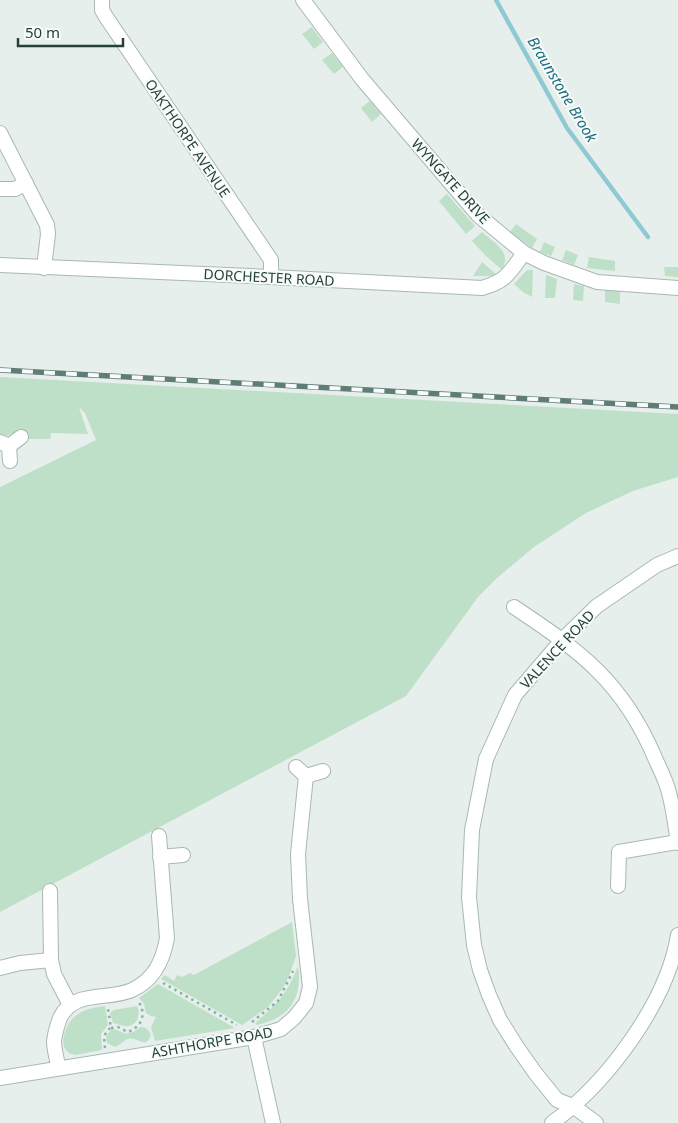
<svg xmlns="http://www.w3.org/2000/svg" width="678" height="1123" font-family="'Noto Sans',sans-serif">
<rect width="100%" height="100%" fill="#e6efeb"/>
<g fill="#bfe0c8">
<path d="M312,27L323,42L314,49L302,34Z"/>
<path d="M332,53L343,67L334,74L322,60Z"/>
<path d="M370,101L381,114L372,122L361,108Z"/>
<path d="M447,194L475,226L466,234L439,201Z"/>
<path d="M516,224L537,239L532,248L510,232Z"/>
<path d="M482,232C495,244 512,251 502,270L486,256L472,241Z"/>
<path d="M544,242L555,247L551,256L540,252Z"/>
<path d="M566,250L578,255L574,265L562,260Z"/>
<path d="M589,257L615,261V271L587,268Z"/>
<path d="M482,262L496,274L491,276H473Z"/>
<path d="M664,267H678V277L665,276Z"/>
<path d="M527,270H533L532,297L523,292L514,284Z"/>
<path d="M546,275L557,279L555,298H545Z"/>
<path d="M574,284L584,286L583,301L573,300Z"/>
<path d="M605,289L620,291V304L605,302Z"/>
<path d="M0,377L678,414V477L633,491L586,513L534,547L497,578L478,597L406,696L0,912V487L96,440L85,413L79,407L88,434L51,433L50,439H29L27,433L23,430L6,436L0,434Z"/>
<path d="M292,922L296,956L289,976L283,988L268,1007L242,1025L161,979L165,975L174,981L177,975L182,977L190,973L194,975Z"/>
<path d="M298,966C303,999 289,1018 257,1025L255,1023C277,1005 288,992 298,966Z"/>
<path d="M158,984L235,1028L155,1041L151,1027L156,1017L151,1016L146,1013L144,1004L139,998Z"/>
<path d="M105,1006L108,1025L101,1034L102,1050L75,1055C54,1051 65,1022 78,1014C85,1009 96,1007 105,1006Z"/>
<path d="M137,1006C141,1013 138,1024 129,1026C124,1027 118,1024 113,1023L110,1013L114,1010Z"/>
<path d="M141,1027L146,1028L151,1034C147,1051 137,1036 128,1039C123,1040 121,1045 115,1047L107,1043L106,1036L112,1029C119,1029 123,1035 129,1033C134,1033 137,1029 141,1027Z"/>
</g>
<g fill="none" stroke-linecap="round" stroke-linejoin="round">
<path stroke="#8ec9d4" stroke-width="4.5" d="M496,0L567,128L648,237"/>
<defs>
<g id="minor">
<path d="M102,0V10L106,17L271,260V277"/>
<path d="M303,0L362,79L478,215L524,253L544,263L597,282L678,288"/>
<path d="M0,133L47,225L48,234L44,268"/>
<path d="M0,189H15L26,183"/>
<path d="M0,265L271,277L482,288C507,281 509,273 524,253"/>
<path d="M0,442L9,446L21,437"/>
<path d="M9,446L10,461"/>
<path d="M514,607C580,651 623,682 655,758C659,767 664,777 667,786C673,804 675,824 678,843"/>
<path d="M296,767L306,776L323,771"/>
<path d="M160,857L183,855"/>
<path d="M618,886L619,852L678,842"/>
<path d="M50,891L51,960L54,974L70,1005"/>
<path d="M0,968L20,963L51,960"/>
<path d="M254,1037L273,1123"/>
<path d="M58,1067C57,1059 54,1049 54,1041C55,1033 57,1026 60,1018C74,989 108,1001 132,990C154,980 163,961 167,938L159,836"/>
<path d="M0,1078L254,1037L281,1029L294,1018L306,1003L310,987L300,899L298,854L306,776"/>
<path d="M552,1123C607,1083 667,1003 678,935"/>
<path d="M596,1123L573,1106L557,1100L536,1074L517,1047L500,1020L489,995L480,970L474,945L469,897L472,830L486,759L515,695L563,639L597,606L657,565L678,556"/>
</g>
</defs>
<use href="#minor" stroke="#a8b8b2" stroke-width="16"/>
<g stroke="#86b3a5" stroke-width="2.5" stroke-dasharray="2.5 4" stroke-linecap="butt">
<path d="M163,983L237,1025"/>
<path d="M252,1022L278,1001L293,971"/>
<path d="M111,1028L118,1027L128,1032C141,1027 146,1016 140,1004H135"/>
<path d="M105,1048C104,1040 103,1032 111,1028L108,1009"/>
</g>
<use href="#minor" stroke="#fff" stroke-width="14"/>
<defs>
<path id="rail" d="M0,370L678,407"/>
</defs>
<use href="#rail" stroke="#5f7d75" stroke-width="5.5"/>
<use href="#rail" stroke="#f7fbf9" stroke-width="4" stroke-dasharray="11" stroke-linecap="butt"/>
</g>
<g text-anchor="middle" dominant-baseline="central" stroke-width="4" stroke-linejoin="round" paint-order="stroke">
<g font-size="14" fill="#24423a" stroke="#f7fbf9">
<text transform="translate(188 138) rotate(56)">OAKTHORPE AVENUE</text>
<text transform="translate(451 181) rotate(48)">WYNGATE DRIVE</text>
<text transform="translate(269 277) rotate(3)">DORCHESTER ROAD</text>
<text transform="translate(557 649) rotate(-47)">VALENCE ROAD</text>
<text transform="translate(212 1042) rotate(-10)">ASHTHORPE ROAD</text>
</g>
<g font-size="15" font-style="italic" fill="#1c6f80" stroke="#f7fbf9">
<text transform="translate(563 89) rotate(59)">Braunstone Brook</text>
</g>
</g>
<path d="M18 38v8h105v-8" fill="none" stroke="#24423a" stroke-width="2.5"/>
<text x="25" y="38" font-size="15" fill="#24423a" stroke="#f7fbf9" stroke-width="4" paint-order="stroke">50 m</text>
</svg>
